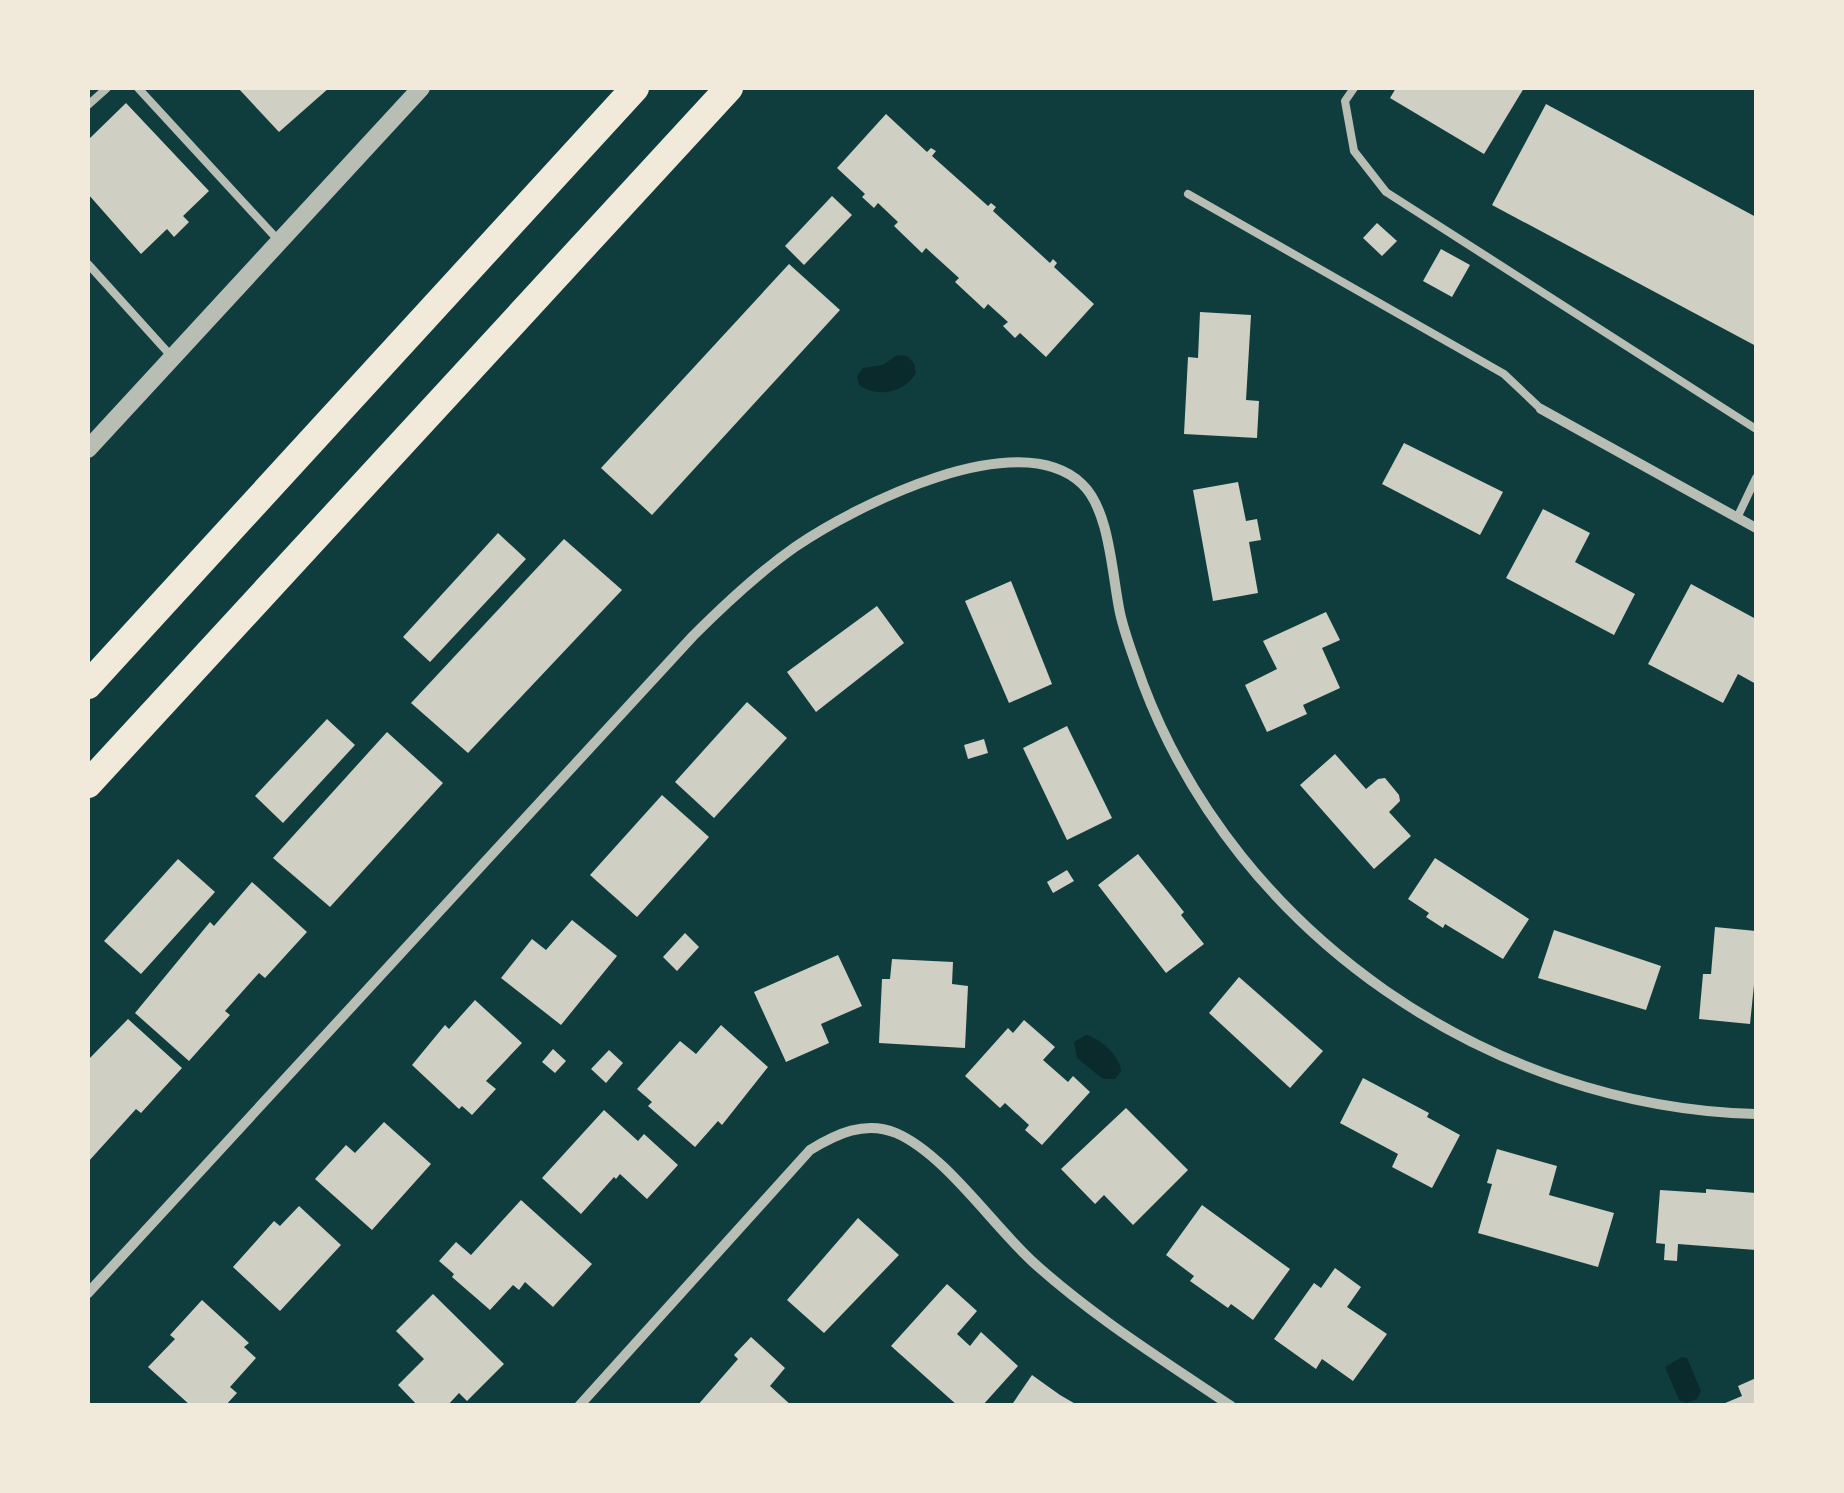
<svg xmlns="http://www.w3.org/2000/svg" width="1844" height="1493" font-family="Montserrat,sans-serif">
<rect width="100%" height="100%" fill="#0f3d3e"/>
<g fill="#0a2a2b">
<path d="M897,355L907,356L914,363L916,373C904,393 878,398 859,385L857,376L863,368L883,365Z"/>
<path d="M1086,1035C1100,1038 1120,1056 1121,1071L1115,1079H1103L1077,1058L1074,1042Z"/>
<path d="M1682,1357L1687,1358L1701,1391L1697,1399L1687,1403L1679,1400L1665,1367Z"/>
</g>
<g fill="#cfcfc3">
<path d="M238,88H329L279,132Z"/>
<path d="M1396,88H1524L1484,154L1390,98Z"/>
<path d="M126,103L209,191L183,216L189,222L174,237L167,229L141,254L88,194V140Z"/>
<path d="M1546,104L1756,217V346L1492,205Z"/>
<path d="M886,114L927,152L931,148L936,151L932,156L988,206L991,203L996,207L993,211L1050,263L1053,259L1057,263L1054,267L1094,304L1046,357L1020,333L1015,338L1003,326L1008,322L988,304L984,309L955,282L959,278L926,248L922,253L894,226L898,222L878,203L874,208L862,197L865,194L837,168Z"/>
<path d="M832,196L852,215L804,265L785,246Z"/>
<path d="M1377,223L1397,241L1382,256L1363,238Z"/>
<path d="M1441,249L1470,265L1452,297L1423,281Z"/>
<path d="M789,264L840,310L652,515L601,468Z"/>
<path d="M1200,312L1251,315L1246,400L1259,401L1257,438L1184,434L1188,357L1198,358Z"/>
<path d="M1404,443L1503,492L1480,535L1382,484Z"/>
<path d="M1238,482L1246,521L1257,519L1261,540L1249,542L1258,593L1213,601L1193,490Z"/>
<path d="M1543,509L1590,533L1575,562L1635,594L1614,635L1506,578Z"/>
<path d="M498,533L526,559L430,662L403,637Z"/>
<path d="M564,539L622,590L468,753L411,703Z"/>
<path d="M1011,581L1052,684L1009,703L965,601Z"/>
<path d="M1691,584L1756,619V684L1738,674L1723,703L1648,664Z"/>
<path d="M877,606L904,643L816,712L787,672Z"/>
<path d="M1326,612L1340,640L1322,648L1340,688L1303,705L1307,714L1267,732L1245,685L1277,669L1263,641Z"/>
<path d="M747,702L787,738L714,818L675,782Z"/>
<path d="M327,719L355,745L283,823L255,796Z"/>
<path d="M1067,726L1112,818L1067,840L1023,748Z"/>
<path d="M387,732L443,783L330,907L273,858Z"/>
<path d="M984,739L988,753L968,759L964,745Z"/>
<path d="M1335,754L1366,789L1378,779L1385,778L1399,795L1400,801L1389,812L1411,836L1374,869L1300,785Z"/>
<path d="M662,795L709,837L637,917L590,875Z"/>
<path d="M1138,854L1184,912L1181,915L1204,944L1166,973L1098,885Z"/>
<path d="M1435,858L1529,919L1503,959L1445,924L1443,928L1426,917L1429,913L1408,899Z"/>
<path d="M178,859L215,892L141,974L104,941Z"/>
<path d="M1067,870L1074,881L1053,893L1047,882Z"/>
<path d="M252,882L307,932L265,978L259,973L225,1011L230,1015L189,1061L135,1013L210,922L214,926Z"/>
<path d="M572,920L617,956L561,1025L501,978L532,939L546,950Z"/>
<path d="M1715,927L1756,931V986L1754,985L1750,1024L1699,1019L1703,974H1711Z"/>
<path d="M1554,930L1661,966L1646,1010L1538,978Z"/>
<path d="M685,933L699,947L677,971L663,957Z"/>
<path d="M838,955L862,1006L821,1024L829,1043L786,1062L754,992Z"/>
<path d="M892,959L953,962L952,984L968,986L965,1048L879,1043L882,979H890Z"/>
<path d="M1239,977L1323,1051L1290,1088L1209,1013Z"/>
<path d="M475,1000L522,1043L486,1081L496,1089L472,1115L462,1106L459,1109L412,1065L445,1025L449,1029Z"/>
<path d="M128,1019L182,1068L141,1113L136,1109L88,1162V1060Z"/>
<path d="M1024,1020L1055,1047L1043,1060L1068,1082L1073,1076L1090,1092L1042,1145L1025,1130L1029,1125L1005,1103L1000,1108L965,1076L1008,1028L1013,1033Z"/>
<path d="M721,1025L768,1067L722,1125L718,1121L695,1147L648,1106L652,1102L637,1089L680,1041L696,1054Z"/>
<path d="M553,1049L566,1061L555,1073L542,1062Z"/>
<path d="M609,1050L623,1063L606,1083L591,1069Z"/>
<path d="M1363,1078L1429,1113L1427,1117L1460,1135L1432,1188L1392,1167L1398,1154L1340,1123Z"/>
<path d="M1126,1108L1188,1170L1133,1225L1104,1195L1095,1204L1061,1169Z"/>
<path d="M604,1110L638,1141L644,1134L678,1165L647,1199L620,1174L616,1179L614,1177L581,1214L542,1178Z"/>
<path d="M384,1122L431,1164L372,1230L315,1179L346,1145L355,1153Z"/>
<path d="M1497,1149L1557,1166L1549,1195L1614,1213L1598,1267L1478,1233L1492,1184L1487,1183Z"/>
<path d="M1706,1189L1756,1193V1250L1678,1244L1677,1261L1664,1260L1665,1244L1656,1243L1660,1190L1706,1193Z"/>
<path d="M521,1200L592,1264L553,1307L525,1282L519,1290L513,1285L490,1310L452,1277L454,1274L439,1261L456,1242L471,1255Z"/>
<path d="M1202,1205L1290,1269L1253,1320L1231,1304L1228,1308L1190,1281L1194,1276L1166,1255Z"/>
<path d="M299,1206L341,1245L280,1311L233,1267L274,1221L280,1226Z"/>
<path d="M858,1218L899,1255L824,1333L787,1300Z"/>
<path d="M1335,1268L1361,1287L1347,1307L1387,1334L1353,1381L1322,1359L1316,1369L1274,1339L1314,1283L1321,1288Z"/>
<path d="M947,1284L977,1311L957,1334L970,1346L981,1332L1018,1366L982,1406H958L891,1346Z"/>
<path d="M433,1294L504,1364L467,1401L459,1393L447,1406H418L398,1385L424,1359L396,1331Z"/>
<path d="M202,1300L249,1343L244,1347L256,1358L230,1387L237,1393L225,1406H191L148,1367L175,1339L170,1335Z"/>
<path d="M751,1337L785,1368L770,1386L792,1406H697L738,1359L734,1355Z"/>
<path d="M1032,1375L1060,1395L1079,1406H1011Z"/>
<path d="M1756,1378V1406H1718L1742,1396L1738,1386Z"/>
</g>
<g fill="none" stroke-linecap="round" stroke-linejoin="round">
<g stroke="#b8beb3" stroke-width="8">
<path d="M138,88L279,241"/>
<path d="M1354,88L1345,101L1354,151L1386,192L1756,429"/>
<path d="M88,105L107,88"/>
<path d="M1188,194L1504,374L1541,409"/>
<path d="M88,264L172,357"/>
<path d="M1737,518L1756,478"/>
</g>
<g stroke="#b8beb3" stroke-width="10">
<path d="M1541,409L1756,528"/>
<path d="M88,1293L693,636C725,604 758,573 795,547C855,506 1018,423 1082,484C1110,510 1112,576 1120,613C1125,636 1135,661 1143,684C1238,935 1490,1107 1756,1114"/>
<path d="M579,1406L810,1150C836,1134 865,1120 896,1133C945,1154 993,1226 1034,1263C1095,1318 1163,1360 1231,1406"/>
</g>
<path stroke="#b8beb3" stroke-width="18" d="M88,449L421,88"/>
<g stroke="#f1e9da" stroke-width="28">
<path d="M88,685L635,88"/>
<path d="M88,784L729,88"/>
</g>
</g>
<rect width="1844" height="1493" fill="none" stroke="#f1e9da" stroke-width="180"/>
</svg>
